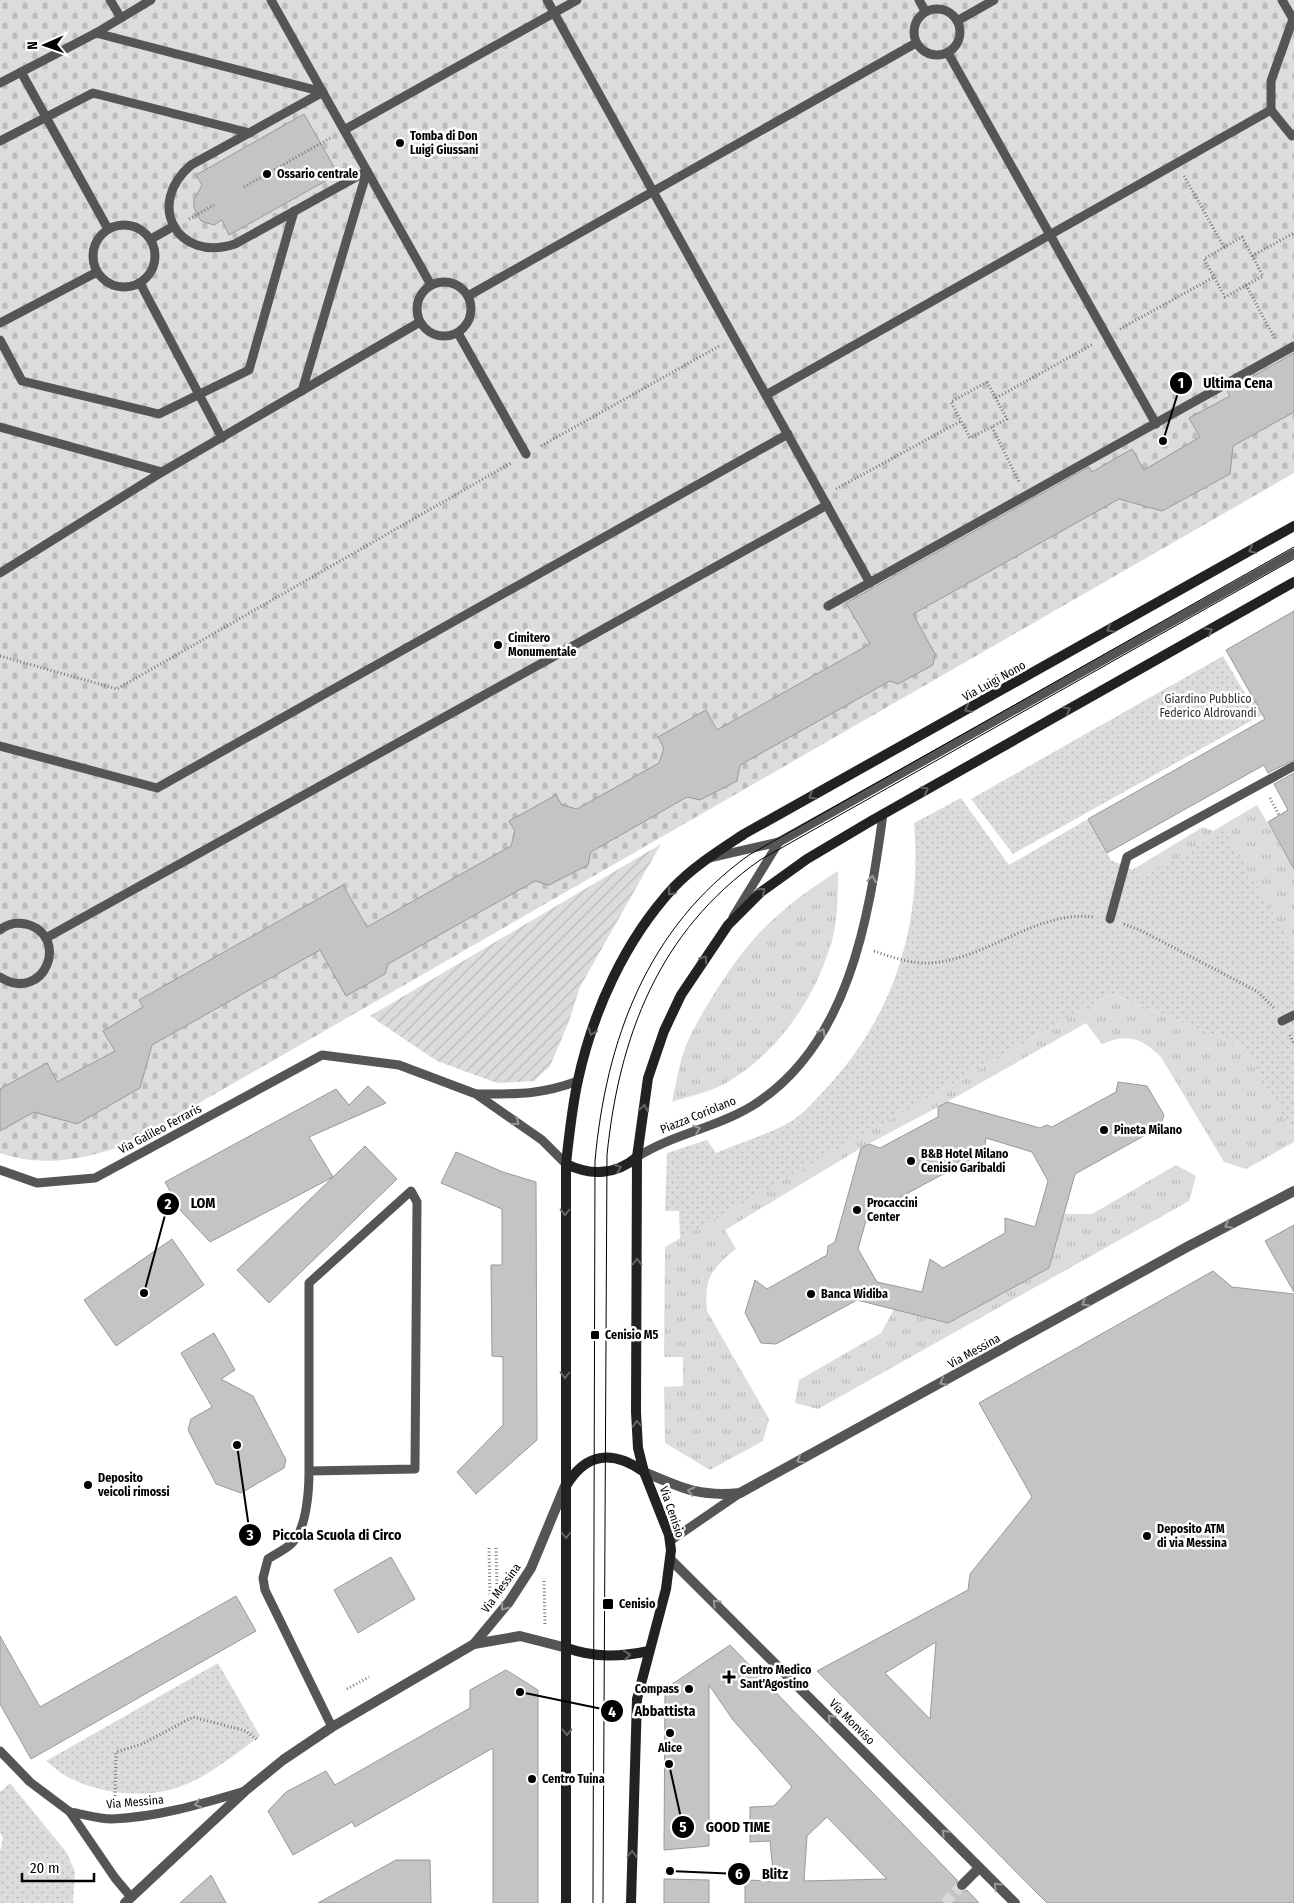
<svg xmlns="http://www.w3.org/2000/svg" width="1294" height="1903" font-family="'Fira Sans Condensed',sans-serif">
<defs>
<pattern id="grass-tufts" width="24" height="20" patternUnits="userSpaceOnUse" patternTransform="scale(1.25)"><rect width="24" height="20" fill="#dcdcdc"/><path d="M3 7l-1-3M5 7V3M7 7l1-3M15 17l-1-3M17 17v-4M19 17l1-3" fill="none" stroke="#bbb"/></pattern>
<pattern id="cemetery-stones" width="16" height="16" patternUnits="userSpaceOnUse" patternTransform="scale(1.25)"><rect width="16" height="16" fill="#dcdcdc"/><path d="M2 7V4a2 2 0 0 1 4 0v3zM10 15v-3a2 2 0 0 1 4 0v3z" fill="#bbb"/></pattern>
<pattern id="park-dots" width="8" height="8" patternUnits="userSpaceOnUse" patternTransform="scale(1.25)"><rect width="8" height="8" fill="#dcdcdc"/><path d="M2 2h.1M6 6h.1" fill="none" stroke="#bbb" stroke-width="1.8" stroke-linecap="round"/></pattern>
<pattern id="garden-furrows" width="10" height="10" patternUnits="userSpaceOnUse" patternTransform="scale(1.25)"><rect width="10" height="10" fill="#dcdcdc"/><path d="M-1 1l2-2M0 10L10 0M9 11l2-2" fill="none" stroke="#bbb"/></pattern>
</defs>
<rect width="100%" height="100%" fill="#fff"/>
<g fill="url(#grass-tufts)">
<path d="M1257,805L1294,869V997L1132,870L1203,827L1213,831Z"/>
<path d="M838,871C838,896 838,923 830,947C813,1002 776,1054 726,1083C710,1092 689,1096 672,1102C675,1087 678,1072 682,1057C688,1037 700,1017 711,999C748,938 778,909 838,871Z"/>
<path d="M1111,994L1244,1047L1294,1135V1142L1246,1169L1224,1162L1161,1057C1142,1038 1127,1033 1102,1044L1086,1023L947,1102L861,1148L725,1230L736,1249C711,1269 704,1278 707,1311L769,1419L763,1441L710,1470L665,1443L664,1387L683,1386V1357H664L665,1247Z"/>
<path d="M1176,1165L1196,1176L1189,1201L818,1409L795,1403L799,1380L881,1333L894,1309L948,1323L1049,1268L1064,1214H1092Z"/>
</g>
<path fill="url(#cemetery-stones)" d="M0,0H1294V473L128,1144C86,1159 43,1168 0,1153Z"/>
<g fill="url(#park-dots)">
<path d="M1223,656L1250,702L1294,678V697L1013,854L971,799Z"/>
<path d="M961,798L1009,865L1088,819L1111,860L1146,876L1224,830L1294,949V1135L1244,1047L1111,994L680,1239L679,1211H665L667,1153L707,1140L716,1153C736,1144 772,1133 790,1122C805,1113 819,1096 831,1083C897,1009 922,921 914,823Z"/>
<path d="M218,1663L260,1736C235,1754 208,1777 179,1787C145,1799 99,1794 68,1777C60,1773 53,1766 46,1761Z"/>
<path d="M10,1783L67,1853L75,1872L73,1903H0V1852L3,1838L0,1833V1792Z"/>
</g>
<path fill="url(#garden-furrows)" d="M661,844L580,987L568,1024L550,1066L534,1081L497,1083L437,1061L370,1016Z"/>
<g fill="#c4c4c4" stroke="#999" fill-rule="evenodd">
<path d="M304,114L338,174L229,235L222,220L214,225L201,221L194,208V200L202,185L196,175Z"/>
<path d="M1294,353V412L1233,446L1230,474L1162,511L1119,499L913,614L935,654L933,665L898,684L890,681L740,765L737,781L700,800L687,797L591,852L588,865L549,885L535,881L388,964L385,974L346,996L320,950L152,1045L140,1088L77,1124L34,1112L0,1131V1089L47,1063L57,1082L115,1051L103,1031L143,1007L139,1000L343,885L367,927L511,846L515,831L509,821L556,795L562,805L577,809L659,763L664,748L658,737L706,710L717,730L870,644L846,603L1089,467L1092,472L1132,449L1144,470L1200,437L1189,418L1230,396L1227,391Z"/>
<path d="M1294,611V760L1268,773L1264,765L1107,853L1088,819L1265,719L1226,650Z"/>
<path d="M1294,773V869L1268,822L1288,810L1274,784Z"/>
<path d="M1118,1082L1147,1086L1164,1115L1160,1127L1075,1174L1049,1268L948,1323L857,1300L776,1344L761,1343L745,1313L755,1280L767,1289L827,1255L828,1246L835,1242L861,1148L869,1144L880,1148L938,1117V1107L947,1102L1040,1128L1047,1125L1052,1127L1116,1092ZM986,1138L1032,1152L1048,1181L1035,1227L1005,1218V1233L943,1268L930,1259L922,1292L877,1282L858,1249L871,1203L884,1206L984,1152Z"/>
<path d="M368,1086L386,1103L309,1137L333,1177L210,1242L181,1211L165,1182L336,1089L349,1105Z"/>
<path d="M365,1146L397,1179L269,1303L237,1270Z"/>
<path d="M456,1152L503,1172L536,1182L537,1440L476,1494L457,1472L503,1425V1357L492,1356L491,1265H502V1209L441,1183Z"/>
<path d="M1294,1225V1292L1265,1241Z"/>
<path d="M172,1239L204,1285L116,1346L84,1300Z"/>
<path d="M1213,1271L1232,1287L1294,1294V1903H1047L817,1671L968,1590L970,1574L1032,1497L979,1403ZM936,1642L930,1719L885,1673Z"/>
<path d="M214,1333L235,1370L221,1379L253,1396L286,1460L284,1468L241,1493L216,1484L188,1430L191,1419L212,1407L181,1353Z"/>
<path d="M391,1557L415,1599L358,1633L334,1590Z"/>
<path d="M236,1596L256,1631L31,1759L0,1704V1636L40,1707Z"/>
<path d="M730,1645L957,1880V1889L961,1892L967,1890L979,1903H745V1880L774,1881L770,1841L750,1842V1807L774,1806L792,1787L733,1720L709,1685V1846L664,1850L665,1689ZM827,1817L887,1879L804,1881L807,1836Z"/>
<path d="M506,1670L538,1690V1903H493V1748L355,1827L352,1822L293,1855L268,1811L286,1792L326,1771L335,1785L470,1708V1690Z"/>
<path d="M396,1860H430L431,1903H318Z"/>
<path d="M211,1875L226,1903H180Z"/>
<path d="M664,1879L709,1880V1903H664Z"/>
</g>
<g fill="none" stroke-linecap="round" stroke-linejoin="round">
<path stroke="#d9d9d9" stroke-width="10" stroke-dasharray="10 5" stroke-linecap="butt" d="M945,1903L962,1885"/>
<g stroke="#777" stroke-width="3" stroke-dasharray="1 2.5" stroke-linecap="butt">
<path d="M1184,176L1224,247"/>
<path d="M244,187L330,138"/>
<path d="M189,219L214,205"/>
<path d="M1242,237L1263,276L1225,297L1204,259Z"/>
<path d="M1252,256L1294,233"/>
<path d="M1246,285L1275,339"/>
<path d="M1120,329L1214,277"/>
<path d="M987,382L1007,419L970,438L951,402Z"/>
<path d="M996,398L1093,344"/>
<path d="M992,427L1019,482"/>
<path d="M541,446L721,345"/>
<path d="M836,489L961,421"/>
<path d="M0,656L117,689L511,463"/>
<path d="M1270,798L1279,815"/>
<path d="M1124,924L1142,931L1258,992L1274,1008"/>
<path d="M874,951C892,957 911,964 930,963C986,960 1036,910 1093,917"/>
<path d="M1290,1035L1294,1044"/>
<path d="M489,1548L490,1597"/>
<path d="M496,1548L497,1588"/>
<path d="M544,1581L545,1625"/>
<path d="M347,1689L369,1677"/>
<path d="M115,1796L116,1752L142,1744L193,1717L246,1731L257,1740"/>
</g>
<g stroke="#555" stroke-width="9">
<path d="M110,0L121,18"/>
<path d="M271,0L431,285"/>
<path d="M547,0L870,583"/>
<path d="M919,0L925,11"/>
<circle cx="937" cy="32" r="23"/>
<path d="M957,21L994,0"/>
<path d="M96,33L323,92L191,165C145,204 177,263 235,244L367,171L302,391"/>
<path d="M948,53L1156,424"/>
<path d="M21,72L108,229"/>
<path d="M0,83L96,33L151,0"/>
<path d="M1271,110L1292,136L1294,134"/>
<path d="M344,130L577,0"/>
<path d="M0,141L93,93L250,133"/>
<circle cx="124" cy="256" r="31"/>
<path d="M151,239L174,226"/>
<circle cx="444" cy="309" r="27"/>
<path d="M140,283L222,438"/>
<path d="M468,296L916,43"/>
<path d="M0,323L97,272"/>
<path d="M458,333L526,454"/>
<path d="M0,340L22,381L159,414L249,370L294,211"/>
<path d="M766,395L1271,110V81L1293,19L1282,0"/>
<path d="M0,427L162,472"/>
<path d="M0,573L162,472L420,322"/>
<path d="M828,606L1294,346"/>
<path d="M0,746L157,788L788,434"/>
<path d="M709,858L779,842L1294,553"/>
<path d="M733,917L779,842"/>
<path d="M1110,919L1127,857L1294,766"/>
<path d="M0,930C7,924 16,922 26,924C71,935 45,1005 0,977"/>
<path d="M46,938L827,505"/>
<path d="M1282,1021L1294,1015"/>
<path d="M478,1094C517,1094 540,1095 578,1081"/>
<path d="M637,1157C673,1134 716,1128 752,1106C849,1046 869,918 883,814"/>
<path d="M0,1170L37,1183L95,1178L322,1055L399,1065L476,1094L542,1140L566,1164"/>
<path d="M309,1471L415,1469L417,1202L411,1191L309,1283V1471C309,1489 307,1527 293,1542C287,1549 275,1554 268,1559L263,1578L265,1590L332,1727"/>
<path d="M670,1541L740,1493"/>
<path d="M0,1751L30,1782L70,1812L115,1878L131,1897"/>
<path d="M70,1812C83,1814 98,1819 112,1819C158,1817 201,1804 245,1791"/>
</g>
<g stroke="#555" stroke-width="10">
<path d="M644,1472C682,1488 698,1497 740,1493L1187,1247L1294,1191"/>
<path d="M671,1560L1015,1903"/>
<path d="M474,1644L509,1602L531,1568L565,1486"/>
<path d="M962,1885L979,1868"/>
<path d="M125,1903L245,1791L283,1760L332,1727L474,1644L520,1636L567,1648"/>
</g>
<g stroke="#222" stroke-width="10">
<path d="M566,1164C591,1176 616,1175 637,1157"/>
<path d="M566,1486C586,1452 613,1450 644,1472"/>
<path d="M567,1648C595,1658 620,1657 649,1651"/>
<path d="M566,1903V1164C569,1136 572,1107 578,1080C593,1011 625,940 674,887C694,866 720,850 744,834L1294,526"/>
<path d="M631,1903L637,1699L666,1589L671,1550L669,1535L644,1472L638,1448L636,1412L637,1157L648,1078L664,1031L681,995L728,925L761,892L807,859L871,821L1294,582"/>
</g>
<g stroke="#000" stroke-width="1">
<path d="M593,1903L595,1161C606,1040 647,928 749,855L1294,547"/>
<path d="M603,1903L607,1155C619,1036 659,931 760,860L1294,559"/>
</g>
</g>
<defs><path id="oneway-chevron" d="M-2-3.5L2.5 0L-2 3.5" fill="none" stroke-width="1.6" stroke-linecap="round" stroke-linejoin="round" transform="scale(1.25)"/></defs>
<g stroke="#646464">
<use href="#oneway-chevron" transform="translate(1252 550) rotate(151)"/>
<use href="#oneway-chevron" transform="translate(1110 629) rotate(151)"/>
<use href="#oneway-chevron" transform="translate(1209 631) rotate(-29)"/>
<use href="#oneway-chevron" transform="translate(968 709) rotate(151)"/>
<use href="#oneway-chevron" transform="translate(1067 710) rotate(-29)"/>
<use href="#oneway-chevron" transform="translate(925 790) rotate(-29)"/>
<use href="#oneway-chevron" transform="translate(812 796) rotate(151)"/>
<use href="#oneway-chevron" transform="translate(762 891) rotate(-41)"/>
<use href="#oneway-chevron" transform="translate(671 892) rotate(131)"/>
<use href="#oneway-chevron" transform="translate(704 959) rotate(-55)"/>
<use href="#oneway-chevron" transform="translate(592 1032) rotate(109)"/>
<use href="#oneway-chevron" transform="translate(644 1108) rotate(-81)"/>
<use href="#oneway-chevron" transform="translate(618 1168) rotate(-21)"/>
<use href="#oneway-chevron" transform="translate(565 1212) rotate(90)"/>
<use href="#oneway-chevron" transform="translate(637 1262) rotate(-90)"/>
<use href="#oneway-chevron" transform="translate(565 1375) rotate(90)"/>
<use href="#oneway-chevron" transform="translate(637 1424) rotate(-94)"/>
<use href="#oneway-chevron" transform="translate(566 1535) rotate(90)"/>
<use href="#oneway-chevron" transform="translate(627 1655) rotate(-6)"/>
<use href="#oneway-chevron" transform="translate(567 1732) rotate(90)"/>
<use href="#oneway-chevron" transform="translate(632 1854) rotate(-89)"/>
</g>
<g stroke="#999">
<use href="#oneway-chevron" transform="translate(872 879) rotate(-80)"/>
<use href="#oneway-chevron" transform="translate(822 1032) rotate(-60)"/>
<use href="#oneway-chevron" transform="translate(516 1122) rotate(36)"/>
<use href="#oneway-chevron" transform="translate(697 1129) rotate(-20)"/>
<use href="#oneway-chevron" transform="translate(1228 1225) rotate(153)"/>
<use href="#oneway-chevron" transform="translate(1085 1303) rotate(150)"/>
<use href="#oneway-chevron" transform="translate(943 1382) rotate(152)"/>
<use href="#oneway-chevron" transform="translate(800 1460) rotate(151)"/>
<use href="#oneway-chevron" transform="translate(691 1491) rotate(-167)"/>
<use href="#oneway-chevron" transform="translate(716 1603) rotate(-135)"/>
<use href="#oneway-chevron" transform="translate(504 1607) rotate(129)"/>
<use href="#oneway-chevron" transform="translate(831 1718) rotate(-135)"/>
<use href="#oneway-chevron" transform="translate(198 1804) rotate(164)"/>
<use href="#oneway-chevron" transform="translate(945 1833) rotate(-135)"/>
<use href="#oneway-chevron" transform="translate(997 1886) rotate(-136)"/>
</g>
<g fill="#000" stroke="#fff" stroke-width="2">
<circle cx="400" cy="143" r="5"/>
<circle cx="267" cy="174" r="5"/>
<circle cx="498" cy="645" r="5"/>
<circle cx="1104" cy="1130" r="5"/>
<circle cx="911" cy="1161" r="5"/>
<circle cx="857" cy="1210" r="5"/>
<circle cx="811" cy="1294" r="5"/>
<rect x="590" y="1330" width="10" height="10" rx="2.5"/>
<circle cx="88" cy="1485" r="5"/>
<circle cx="1147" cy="1536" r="5"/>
<rect x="602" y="1598" width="12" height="12" rx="2.5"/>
<path d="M726.5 1669.5h5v5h5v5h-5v5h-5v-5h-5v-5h5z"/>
<circle cx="689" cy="1689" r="5"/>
<circle cx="670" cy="1733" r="5"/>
<circle cx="532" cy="1779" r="5"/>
</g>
<g text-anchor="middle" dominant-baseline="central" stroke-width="5" stroke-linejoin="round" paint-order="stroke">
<g font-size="12" font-weight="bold" fill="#000" stroke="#fff" text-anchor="start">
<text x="410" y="136">Tomba di Don<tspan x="410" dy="14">Luigi Giussani</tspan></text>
<text x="277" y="174">Ossario centrale</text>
<text x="508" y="638">Cimitero<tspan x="508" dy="14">Monumentale</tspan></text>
<text x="1114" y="1130">Pineta Milano</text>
<text x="921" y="1154">B&amp;B Hotel Milano<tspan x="921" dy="14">Cenisio Garibaldi</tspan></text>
<text x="867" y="1203">Procaccini<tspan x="867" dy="14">Center</tspan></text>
<text x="821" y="1294">Banca Widiba</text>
<text x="605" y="1335">Cenisio M5</text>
<text x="98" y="1478">Deposito<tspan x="98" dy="14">veicoli rimossi</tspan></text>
<text x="1157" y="1529">Deposito ATM<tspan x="1157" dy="14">di via Messina</tspan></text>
<text x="619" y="1604">Cenisio</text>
<text x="740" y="1670">Centro Medico<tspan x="740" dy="14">Sant'Agostino</tspan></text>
<text x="679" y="1689" text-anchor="end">Compass</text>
<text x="670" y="1748" text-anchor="middle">Alice</text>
<text x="542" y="1779">Centro Tuina</text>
</g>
<g font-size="12" fill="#000" stroke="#fff">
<text transform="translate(994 681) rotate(-29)">Via Luigi Nono</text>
<text transform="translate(698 1115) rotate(-22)">Piazza Coriolano</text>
<text transform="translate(160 1129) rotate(-28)">Via Galileo Ferraris</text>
<text transform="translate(974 1351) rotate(-29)">Via Messina</text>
<text transform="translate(672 1512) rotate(71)">Via Cenisio</text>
<text transform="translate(501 1588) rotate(-54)">Via Messina</text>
<text transform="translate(852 1722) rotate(45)">Via Monviso</text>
<text transform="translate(135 1802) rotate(-5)">Via Messina</text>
</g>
<g font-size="12" fill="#333" stroke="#fff">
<text x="1208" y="699">Giardino Pubblico<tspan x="1208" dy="14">Federico Aldrovandi</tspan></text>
</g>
</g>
<path fill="none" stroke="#000" stroke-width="2" d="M1163 441L1181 383M144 1293L168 1204M237 1445L250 1535M520 1692L612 1711M669 1764L683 1827M670 1871L739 1874"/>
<g fill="#000" stroke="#fff" stroke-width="2">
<circle cx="1163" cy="441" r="5"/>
<circle cx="144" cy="1293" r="5"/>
<circle cx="237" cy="1445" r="5"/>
<circle cx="520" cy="1692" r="5"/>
<circle cx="669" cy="1764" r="5"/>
<circle cx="670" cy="1871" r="5"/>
<circle cx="1181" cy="383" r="12"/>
<circle cx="168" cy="1204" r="12"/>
<circle cx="250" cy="1535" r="12"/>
<circle cx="612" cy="1711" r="12"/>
<circle cx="683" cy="1827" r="12"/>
<circle cx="739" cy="1874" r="12"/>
</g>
<g font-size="15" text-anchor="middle" font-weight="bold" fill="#fff">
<text x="1181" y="388">1</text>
<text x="168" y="1209">2</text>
<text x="250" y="1540">3</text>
<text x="612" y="1717">4</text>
<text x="683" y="1832">5</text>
<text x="739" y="1879">6</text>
</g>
<g font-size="14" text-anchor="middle" font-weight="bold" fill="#000" stroke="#fff" stroke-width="5" stroke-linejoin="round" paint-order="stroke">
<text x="1238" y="388">Ultima Cena</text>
<text x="203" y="1208">LOM</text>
<text x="337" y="1540">Piccola Scuola di Circo</text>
<text x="665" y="1716">Abbattista</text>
<text x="738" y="1832">GOOD TIME</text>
<text x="775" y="1879">Blitz</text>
</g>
<g transform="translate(45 45) rotate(268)" stroke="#ffffff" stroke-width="4" paint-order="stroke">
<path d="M0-4L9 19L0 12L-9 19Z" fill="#000000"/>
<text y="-8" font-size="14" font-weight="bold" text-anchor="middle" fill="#000000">N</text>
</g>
<path d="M22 1873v8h72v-8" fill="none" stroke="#000000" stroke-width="2.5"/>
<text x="30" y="1873" font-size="15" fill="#000000" stroke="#ffffff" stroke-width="4" paint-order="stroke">20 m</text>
</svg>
